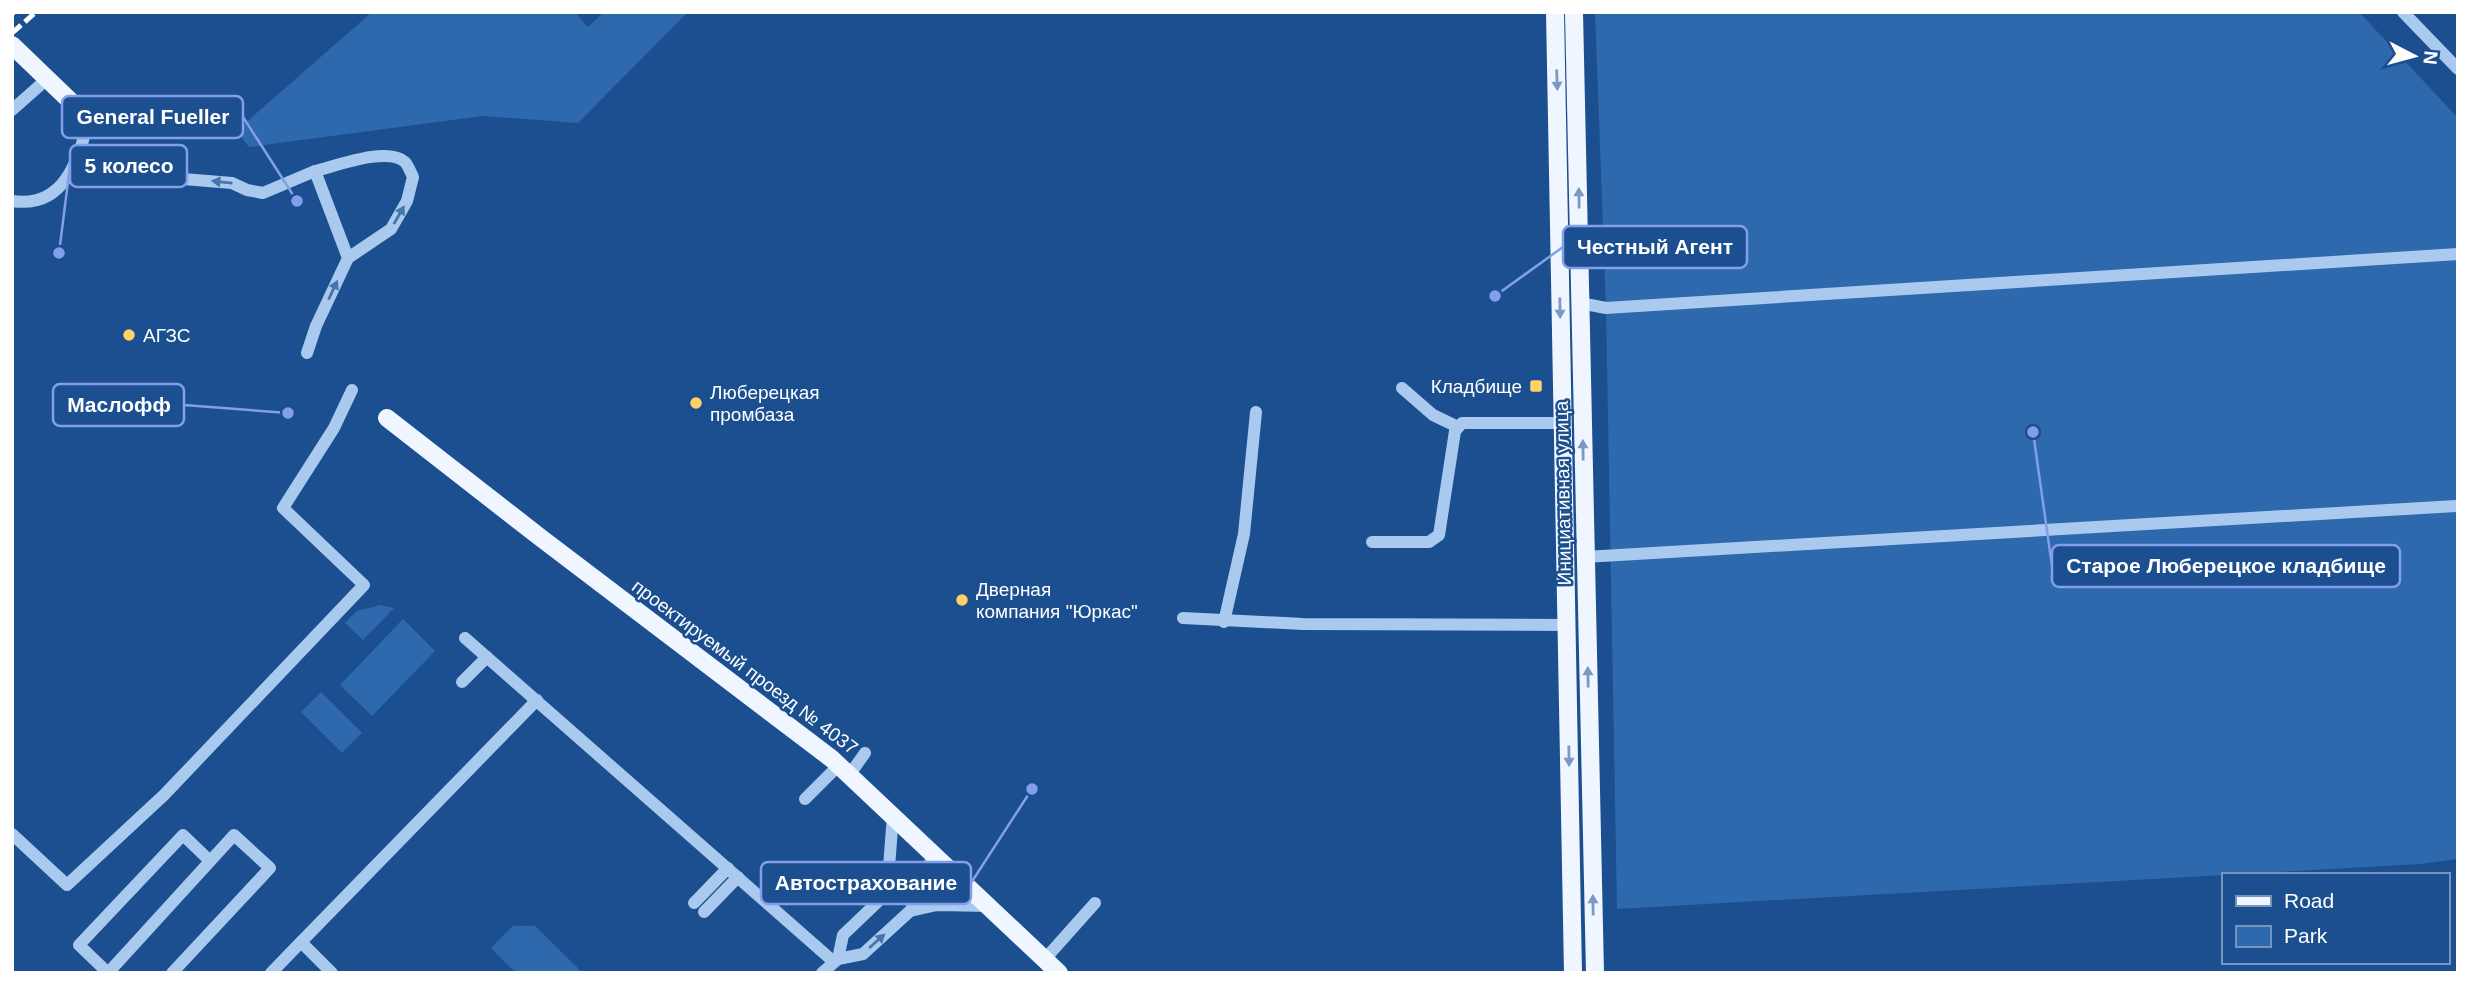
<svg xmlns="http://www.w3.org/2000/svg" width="2470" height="985" font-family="Arial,sans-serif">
<rect width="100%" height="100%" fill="#1b4f8f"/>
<g fill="#2e69ad">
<path d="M372,12H575L588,27L604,12H688L578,123L483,116L249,147L236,131Z"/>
<path d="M1595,12H2359L2458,118V859L2420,864L1617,909L1606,308Z"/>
<path d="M381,605L394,608L363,640L345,623L357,611Z"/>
<path d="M403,619L435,651L372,716L340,685Z"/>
<path d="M321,692L362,733L342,753L301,712Z"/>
<path d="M513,926H535L583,973H516L491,948Z"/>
</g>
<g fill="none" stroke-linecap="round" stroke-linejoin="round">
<g stroke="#a9c9ee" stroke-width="12">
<path d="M2403,12L2458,69"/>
<path d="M12,110L47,79"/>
<path d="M315,171C336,166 388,146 405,162C408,165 411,173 413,177L407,201L391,229L348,258"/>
<path d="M147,176L232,183L247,190L263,193L315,171L348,258L316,326L307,353"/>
<path d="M12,201C65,209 78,160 89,119"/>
<path d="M1580,303L1606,308L2458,254"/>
<path d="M1402,388L1433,415L1458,427"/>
<path d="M1372,542H1429L1439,535L1455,431L1462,423H1563"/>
<path d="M1585,557L2456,506"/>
<path d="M1183,618L1303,624L1566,625"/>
<path d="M1224,622L1244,534L1256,412"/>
<path d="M465,638L834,962"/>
<path d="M462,682L487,657"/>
<path d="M850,774L865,753"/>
<path d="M805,799L839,765"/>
<path d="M12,834L67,885L164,795L364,585L283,508L334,428L352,390"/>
<path d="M887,893L893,815"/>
<path d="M694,903L728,868"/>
<path d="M910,911L937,905L989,906"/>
<path d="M704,912L738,877"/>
<path d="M838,959L843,935L887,893L900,891L937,857"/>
<path d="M838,959L863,954L910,911L918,897L949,868"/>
<path d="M1045,959L1095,903"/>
<path d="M107,972L79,945L183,835L210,861"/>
<path d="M108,973L234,835L270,868L172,973"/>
<path d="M271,973L301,942"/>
<path d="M332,973L301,942L537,700"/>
<path d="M822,973L838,959"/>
</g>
<g stroke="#f0f6ff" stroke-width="18">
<path d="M1555,12L1573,973"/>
<path d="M1574,12L1595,973"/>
<path d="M12,45L89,119"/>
<path d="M387,418L541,538L832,759L1059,973"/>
</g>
<g stroke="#fff" stroke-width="5" stroke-dasharray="12 5" stroke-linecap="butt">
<path d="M12,14L14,12"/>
<path d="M12,33L36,12"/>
</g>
</g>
<defs><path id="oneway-solid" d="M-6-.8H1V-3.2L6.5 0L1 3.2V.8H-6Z" transform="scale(1.75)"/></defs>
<g fill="#7b9ac1">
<use href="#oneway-solid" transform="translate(1557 80) rotate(88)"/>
<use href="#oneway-solid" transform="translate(1579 198) rotate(-91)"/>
<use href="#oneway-solid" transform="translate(1560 308) rotate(89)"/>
<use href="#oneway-solid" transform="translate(1583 450) rotate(-91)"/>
<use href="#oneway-solid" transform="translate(1588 677) rotate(-91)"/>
<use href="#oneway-solid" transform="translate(1569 756) rotate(89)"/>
<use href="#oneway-solid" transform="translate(1593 905) rotate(-91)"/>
</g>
<g fill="#4674ac">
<use href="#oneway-solid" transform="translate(222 182) rotate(-174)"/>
<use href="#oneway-solid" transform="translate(399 215) rotate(-60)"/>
<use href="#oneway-solid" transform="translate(333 290) rotate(-65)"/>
<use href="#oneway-solid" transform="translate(877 941) rotate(-42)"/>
</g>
<g fill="#ffd166" stroke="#1b4f8f" stroke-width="2.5">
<circle cx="129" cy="335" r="7"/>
<rect x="1529" y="379" width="14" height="14" rx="3.5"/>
<circle cx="696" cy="403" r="7"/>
<circle cx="962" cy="600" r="7"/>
</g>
<g text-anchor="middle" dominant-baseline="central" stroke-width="5" stroke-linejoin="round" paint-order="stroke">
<g font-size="19" fill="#fff" stroke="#1b4f8f" text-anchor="start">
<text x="143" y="335">АГЗС</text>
<text x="1522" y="386" text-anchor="end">Кладбище</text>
<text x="710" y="392">Люберецкая<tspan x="710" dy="22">промбаза</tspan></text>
<text x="976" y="589">Дверная<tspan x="976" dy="22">компания "Юркас"</tspan></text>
</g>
<g font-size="19" fill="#fff" stroke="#1b4f8f">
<text transform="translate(1563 493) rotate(-91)">Инициативная улица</text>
<text transform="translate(745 667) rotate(37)">проектируемый проезд № 4037</text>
</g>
</g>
<path fill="none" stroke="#839eea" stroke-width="2.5" d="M297 201L243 117M59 253L70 166M1495 296L1563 247M288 413L184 405M2033 432L2052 566M1032 789L971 883"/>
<g fill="#839eea" stroke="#1b4f8f" stroke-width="2.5">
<circle cx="297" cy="201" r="7"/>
<circle cx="59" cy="253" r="7"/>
<circle cx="1495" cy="296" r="7"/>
<circle cx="288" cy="413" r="7"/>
<circle cx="2033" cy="432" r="7"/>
<circle cx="1032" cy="789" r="7"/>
</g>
<g fill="#1b4f8f" stroke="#839eea" stroke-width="2.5">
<rect x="62" y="96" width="181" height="42" rx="7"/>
<rect x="70" y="145" width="117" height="42" rx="7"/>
<rect x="1563" y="226" width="184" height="42" rx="7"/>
<rect x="53" y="384" width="131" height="42" rx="7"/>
<rect x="2052" y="545" width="348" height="42" rx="7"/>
<rect x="761" y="862" width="210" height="42" rx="7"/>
</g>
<g font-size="21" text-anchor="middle" font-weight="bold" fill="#fff">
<text x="153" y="124">General Fueller</text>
<text x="129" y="173">5 колесо</text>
<text x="1655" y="254">Честный Агент</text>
<text x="119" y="412">Маслофф</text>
<text x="2226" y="573">Старое Люберецкое кладбище</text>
<text x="866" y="890">Автострахование</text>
</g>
<rect width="2470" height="985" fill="none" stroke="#ffffff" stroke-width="28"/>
<rect x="2222" y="873" width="228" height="91" fill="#1b4f8f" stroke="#7695bc" stroke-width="2"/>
<rect x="2236" y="896" width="35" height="10" fill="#f0f6ff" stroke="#7695bc" stroke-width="2"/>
<text x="2284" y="908" font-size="21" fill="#ffffff">Road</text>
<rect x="2236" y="926" width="35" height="21" fill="#2e69ad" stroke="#7695bc" stroke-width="2"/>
<text x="2284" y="943" font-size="21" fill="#ffffff">Park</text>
<g transform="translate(2414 56) rotate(96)" stroke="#1b4f8f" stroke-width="5" paint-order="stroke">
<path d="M0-5L12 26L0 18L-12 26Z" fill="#ffffff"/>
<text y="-10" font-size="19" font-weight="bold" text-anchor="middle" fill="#ffffff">N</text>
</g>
</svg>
